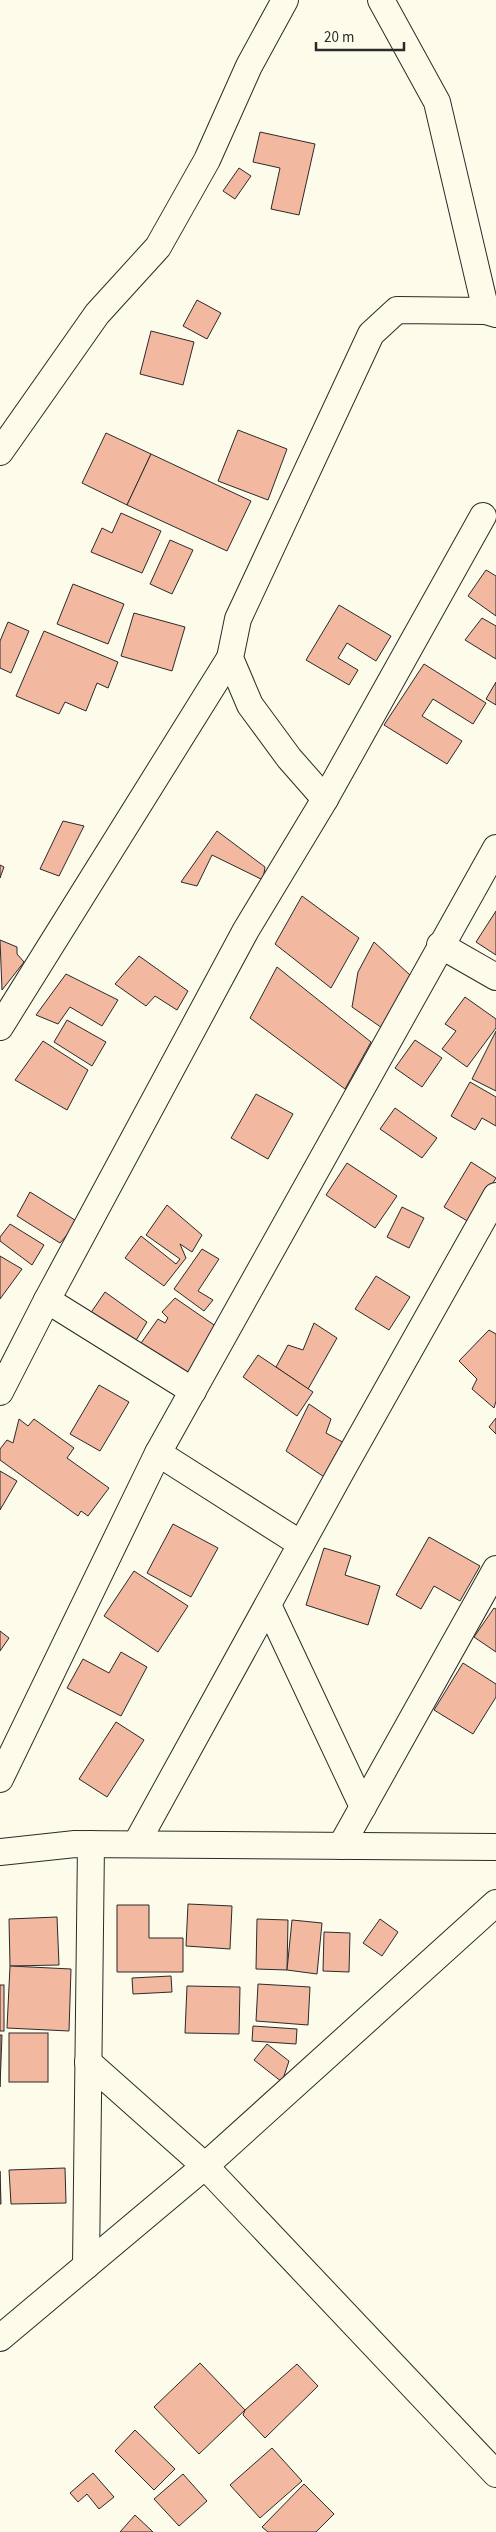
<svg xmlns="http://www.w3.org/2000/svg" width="496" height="2532" font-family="'Source Sans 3',sans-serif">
<rect width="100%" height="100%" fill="#fdfbea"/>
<g fill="#f2b8a0" stroke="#2b2b2b">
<path d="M260,132L315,144L299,215L271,209L280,168L253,162Z"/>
<path d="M239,168L251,176L235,199L223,191Z"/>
<path d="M197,300L221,313L207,339L183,326Z"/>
<path d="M151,331L194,342L183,385L140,374Z"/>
<path d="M238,430L287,449L268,500L218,481Z"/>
<path d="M106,433L151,454L127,505L82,483Z"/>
<path d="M151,454L251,501L227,551L127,505Z"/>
<path d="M121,513L161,531L142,573L91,552L102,528L112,533Z"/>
<path d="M170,540L193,550L172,594L150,584Z"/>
<path d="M486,570L496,576V616L468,596Z"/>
<path d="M73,584L124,604L108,644L57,624Z"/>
<path d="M339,605L391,636L376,661L347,643L338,658L358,670L349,685L306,660Z"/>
<path d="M134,613L185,627L172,671L121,656Z"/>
<path d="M482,618L496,626V659L465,640Z"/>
<path d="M8,622L29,631L11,673L0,668V641Z"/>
<path d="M44,631L118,662L108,688L97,683L86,711L65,702L59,714L16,696Z"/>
<path d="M424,664L486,703L473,724L433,699L422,716L462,741L447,764L384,725Z"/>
<path d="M496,682V705L486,699Z"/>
<path d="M63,821L84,826L59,876L40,869Z"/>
<path d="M217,831L265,867L263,880L212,855L197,886L181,882Z"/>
<path d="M0,865L4,867L0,878Z"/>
<path d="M302,896L359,938L331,988L275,944Z"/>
<path d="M496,911V955L476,942Z"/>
<path d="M0,940L17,947V954L24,962L2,990Z"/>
<path d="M374,942L410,975L385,1030L352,1007L358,972Z"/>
<path d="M139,956L188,991L177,1010L155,996L146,1006L115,984Z"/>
<path d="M277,967L371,1042L345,1089L250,1018Z"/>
<path d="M66,974L118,1000L102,1026L70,1007L58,1024L36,1015Z"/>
<path d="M465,997L496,1019V1028L467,1067L442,1049L456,1031L445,1024Z"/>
<path d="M67,1020L106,1042L92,1066L54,1042Z"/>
<path d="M496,1031V1091L472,1079Z"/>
<path d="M415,1040L442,1058L422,1087L395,1068Z"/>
<path d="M43,1041L88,1070L67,1110L15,1080Z"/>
<path d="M470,1082L496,1097V1126L482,1118L475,1130L451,1116Z"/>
<path d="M256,1094L293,1114L268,1159L231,1138Z"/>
<path d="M395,1108L437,1138L422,1158L380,1129Z"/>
<path d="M471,1162L496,1178L469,1222L444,1207Z"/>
<path d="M347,1163L397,1196L375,1228L326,1195Z"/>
<path d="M30,1192L78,1222L60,1243L17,1216Z"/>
<path d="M167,1205L202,1235L192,1252L180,1244L186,1258L164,1286L125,1258L141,1236L176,1264L180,1259L146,1235Z"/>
<path d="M402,1207L424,1218L409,1248L387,1237Z"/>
<path d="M10,1224L44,1245L32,1265L0,1241V1237Z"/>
<path d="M202,1249L219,1259L198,1291L213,1300L204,1311L174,1289Z"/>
<path d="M0,1256L22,1269L0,1299Z"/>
<path d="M376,1276L410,1297L389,1330L355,1309Z"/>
<path d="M105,1292L147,1322L135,1342L90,1314Z"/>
<path d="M175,1298L217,1327L189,1379L139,1346L158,1319L165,1323L168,1318L162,1312Z"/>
<path d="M314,1323L337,1338L308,1389L276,1367L288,1345L303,1350Z"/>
<path d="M489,1330L496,1334V1401L494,1408L472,1389L477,1379L459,1361Z"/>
<path d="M258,1355L313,1392L297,1416L243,1377Z"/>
<path d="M99,1385L129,1402L100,1451L70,1434Z"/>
<path d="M309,1404L331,1419L326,1433L348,1445L327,1479L286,1451Z"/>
<path d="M496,1418V1434L489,1427Z"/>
<path d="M19,1419L28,1426L34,1419L74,1448L67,1458L109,1488L88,1516L81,1511L78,1516L0,1460V1449L7,1440L13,1443Z"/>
<path d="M0,1471L17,1481L0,1510Z"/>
<path d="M173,1524L218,1548L191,1597L147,1573Z"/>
<path d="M429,1537L480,1566L460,1601L434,1586L421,1609L396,1595Z"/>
<path d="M324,1548L351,1556L345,1575L380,1586L368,1625L306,1605Z"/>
<path d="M134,1571L188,1606L158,1652L104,1616Z"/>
<path d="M494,1608L496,1609V1652L474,1637Z"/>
<path d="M0,1631L9,1638L0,1651Z"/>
<path d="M121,1652L147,1667L121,1716L67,1688L83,1659L109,1673Z"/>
<path d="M463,1663L496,1684V1697L473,1734L434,1710Z"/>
<path d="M116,1722L144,1740L107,1797L79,1779Z"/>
<path d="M188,1904L232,1906L230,1949L186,1946Z"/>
<path d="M117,1905H149V1938H183V1972H117Z"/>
<path d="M57,1917L59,1965L10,1966L9,1919Z"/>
<path d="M257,1919L288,1920L287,1970L256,1969Z"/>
<path d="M380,1919L398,1932L382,1956L363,1943Z"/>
<path d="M292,1920L322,1923L317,1974L287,1970Z"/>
<path d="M324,1932L350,1933L349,1972L323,1971Z"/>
<path d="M10,1966L71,1969L69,2031L7,2028Z"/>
<path d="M171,1976L172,1992L133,1994L132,1978Z"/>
<path d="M258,1984L310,1987L308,2025L256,2021Z"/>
<rect x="0" y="1985" width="4" height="46"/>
<path d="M187,1986L240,1987L239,2034L185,2033Z"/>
<path d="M253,2026L297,2029L296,2044L252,2041Z"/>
<rect x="9" y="2033" width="39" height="49"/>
<path d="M0,2035H2L0,2087Z"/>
<path d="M267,2044L289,2061L282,2082L254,2060Z"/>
<path d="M65,2168L66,2203L11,2204L9,2170Z"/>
<path d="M0,2171L1,2204H0Z"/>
<path d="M200,2363L245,2410L199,2454L154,2407Z"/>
<path d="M297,2364L318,2386L265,2438L243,2415L245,2410Z"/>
<path d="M135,2430L175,2469L154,2490L115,2451Z"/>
<path d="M272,2448L302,2481L260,2518L230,2485Z"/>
<path d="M93,2473L114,2497L99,2509L87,2494L78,2502L70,2493Z"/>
<path d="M183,2474L207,2501L179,2526L154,2499Z"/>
<path d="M304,2484L334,2514L316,2532H268L262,2527Z"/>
<path d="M135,2515L153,2532H120Z"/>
</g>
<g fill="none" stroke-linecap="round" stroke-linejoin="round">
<defs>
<g id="street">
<path d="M381,0L437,102L486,311"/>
<path d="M0,452L97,314L158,247L207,160L249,66L285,0"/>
<path d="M325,799L289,758L250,705L230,658L238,619L371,334L397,310L486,311L496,314"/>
<path d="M440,945L496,977"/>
<path d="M0,1027L230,658"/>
<path d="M47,1300L193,1391"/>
<path d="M0,1392L47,1300L246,930L325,799L483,516"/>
<path d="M158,1453L301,1544"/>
<path d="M268,1605L363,1807"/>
<path d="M0,1779L158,1453L496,848"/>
<path d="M136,1844L342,1470L496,1196"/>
<path d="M341,1846L496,1569"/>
<path d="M0,1852L75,1844L496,1847"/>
<path d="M88,2062L205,2166L496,2474"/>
<path d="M86,2266L91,1844"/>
<path d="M0,2338L205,2166L496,1903"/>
</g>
</defs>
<use href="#street" stroke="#2b2b2b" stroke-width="28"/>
<use href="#street" stroke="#fdfbea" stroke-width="26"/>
</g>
<path d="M316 42v8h88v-8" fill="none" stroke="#2b2b2b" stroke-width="2.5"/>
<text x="324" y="42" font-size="15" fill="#2b2b2b" stroke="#fdfbea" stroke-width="4" paint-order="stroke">20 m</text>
</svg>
